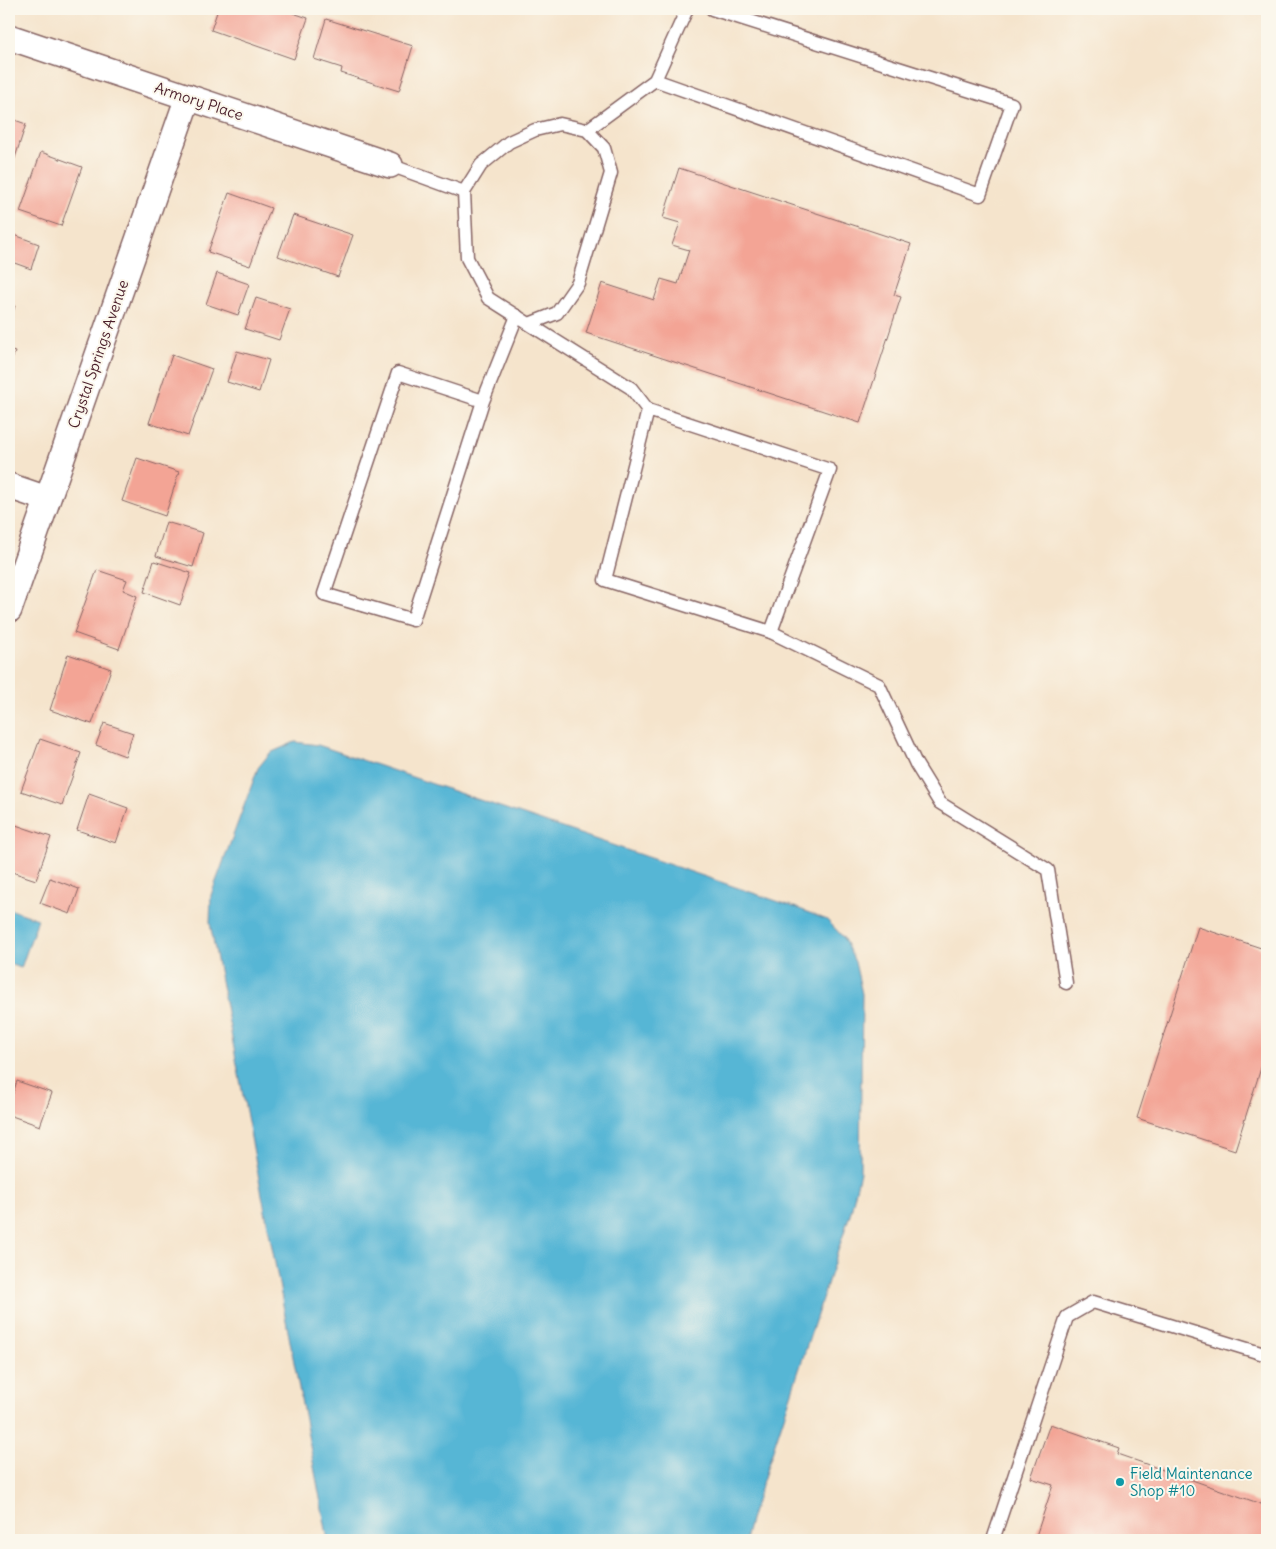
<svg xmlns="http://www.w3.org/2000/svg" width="1276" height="1549" font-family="Delius,sans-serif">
<rect width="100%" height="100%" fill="#fbf7ec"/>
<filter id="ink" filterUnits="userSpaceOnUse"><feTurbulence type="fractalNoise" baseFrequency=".02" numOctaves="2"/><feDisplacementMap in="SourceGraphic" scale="10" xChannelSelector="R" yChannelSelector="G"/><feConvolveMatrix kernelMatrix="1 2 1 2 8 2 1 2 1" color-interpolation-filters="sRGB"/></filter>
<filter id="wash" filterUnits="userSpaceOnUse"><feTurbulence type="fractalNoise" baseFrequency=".0096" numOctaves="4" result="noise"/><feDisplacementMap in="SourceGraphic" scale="20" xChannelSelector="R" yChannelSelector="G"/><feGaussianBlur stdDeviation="1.12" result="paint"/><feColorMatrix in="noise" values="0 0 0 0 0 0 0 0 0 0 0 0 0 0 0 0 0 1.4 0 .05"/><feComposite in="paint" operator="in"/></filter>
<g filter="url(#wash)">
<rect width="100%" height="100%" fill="#f5e4cc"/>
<g fill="#57b6d5" stroke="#506a80">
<path d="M295,742L318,745L797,908L827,920L843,937L855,962L862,994L860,1172L851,1211L750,1520L745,1540H328L210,923L211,895L258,768L270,753Z"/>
<path d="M9,909L38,919L21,968L9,964Z"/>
</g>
<g id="blocks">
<g fill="#f3a495">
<path d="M218,9H281L308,18L294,59L211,30Z"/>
<path d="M326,19L413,46L399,91L341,73L342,68L314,59Z"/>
<path d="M9,118L26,124L12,167L9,166Z"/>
<path d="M41,152L82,167L61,226L20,212Z"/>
<path d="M679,168L911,244L894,295L901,297L860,423L586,333L602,283L654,300L661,279L678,284L689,250L672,245L680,223L663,218Z"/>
<path d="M229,193L271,208L250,266L208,252Z"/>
<path d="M293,215L353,235L338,277L278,256Z"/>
<path d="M9,233L39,244L31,269L9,261Z"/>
<path d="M217,273L249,284L238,315L206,304Z"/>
<path d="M256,298L290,309L279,340L245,329Z"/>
<path d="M9,304L15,306L9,325Z"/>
<path d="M9,350L15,352L9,368Z"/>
<path d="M237,351L269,360L259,392L227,382Z"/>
<path d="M172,355L212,369L188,436L149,423Z"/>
<path d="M137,458L179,472L165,516L122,501Z"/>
<path d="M166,522L203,533L193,567L156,556Z"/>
<path d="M154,561L191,573L180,605L144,592Z"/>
<path d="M97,570L127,580L123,590L137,596L119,649L74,633Z"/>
<path d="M68,654L111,669L92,724L50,710Z"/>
<path d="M104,723L133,733L125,756L96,745Z"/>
<path d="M40,739L81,753L62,805L21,791Z"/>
<path d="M89,794L128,808L116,843L77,830Z"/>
<path d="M10,823L51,837L36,880L9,871V827Z"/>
<path d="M50,878L79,889L70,914L40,903Z"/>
<path d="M1198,927L1267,950V1049L1235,1150L1137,1118Z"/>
<path d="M17,1081L52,1093L40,1126L9,1115V1105Z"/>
<path d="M1050,1424L1119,1448L1117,1454L1267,1506V1540H1050L1036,1536L1053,1485L1031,1478Z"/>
</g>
</g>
</g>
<g filter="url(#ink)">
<use href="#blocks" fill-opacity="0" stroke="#866463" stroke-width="1"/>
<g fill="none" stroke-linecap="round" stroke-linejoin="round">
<defs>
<g id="lane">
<path d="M655,80L980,195L1012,104L712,9"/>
<path d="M587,130L655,80L687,9"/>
<path d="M390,165L464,192"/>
<path d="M529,324L557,313L578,283L611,173L604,148L587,130L560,124L535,130L509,142L481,165L464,192L467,258L488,298L529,324L631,388L648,410L605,580L771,632L830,470L648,410"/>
<path d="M483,401L398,373L324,594L413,620L483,401L517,316"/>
<path d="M771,632L879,685L916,764L940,803L1048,870L1066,983"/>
<path d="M993,1540L1067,1317L1093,1302L1267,1355"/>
</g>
<g id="street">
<path d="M9,37L390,165"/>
<path d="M9,486L47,499"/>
<path d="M9,610L188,97"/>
</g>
</defs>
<use href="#lane" stroke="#866463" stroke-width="15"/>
<use href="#street" stroke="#866463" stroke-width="28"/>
<use href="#lane" stroke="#fff" stroke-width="12"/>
<use href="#street" stroke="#fff" stroke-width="25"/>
</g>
</g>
<circle fill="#0f9aa8" stroke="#fbf7ec" stroke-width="2" cx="1120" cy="1482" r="5"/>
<g text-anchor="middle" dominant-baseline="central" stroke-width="4" stroke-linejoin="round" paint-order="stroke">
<g font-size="15" fill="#4a1f2b" stroke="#fbf7ec">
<text transform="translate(199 101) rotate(18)">Armory Place</text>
<text transform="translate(98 354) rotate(-71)">Crystal Springs Avenue</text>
</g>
<g font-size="15" fill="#0d838f" stroke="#fbf7ec" text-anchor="start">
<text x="1130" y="1473">Field Maintenance<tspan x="1130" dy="17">Shop #10</tspan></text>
</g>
</g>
<rect width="1276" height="1549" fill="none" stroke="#fbf7ec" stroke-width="30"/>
</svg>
